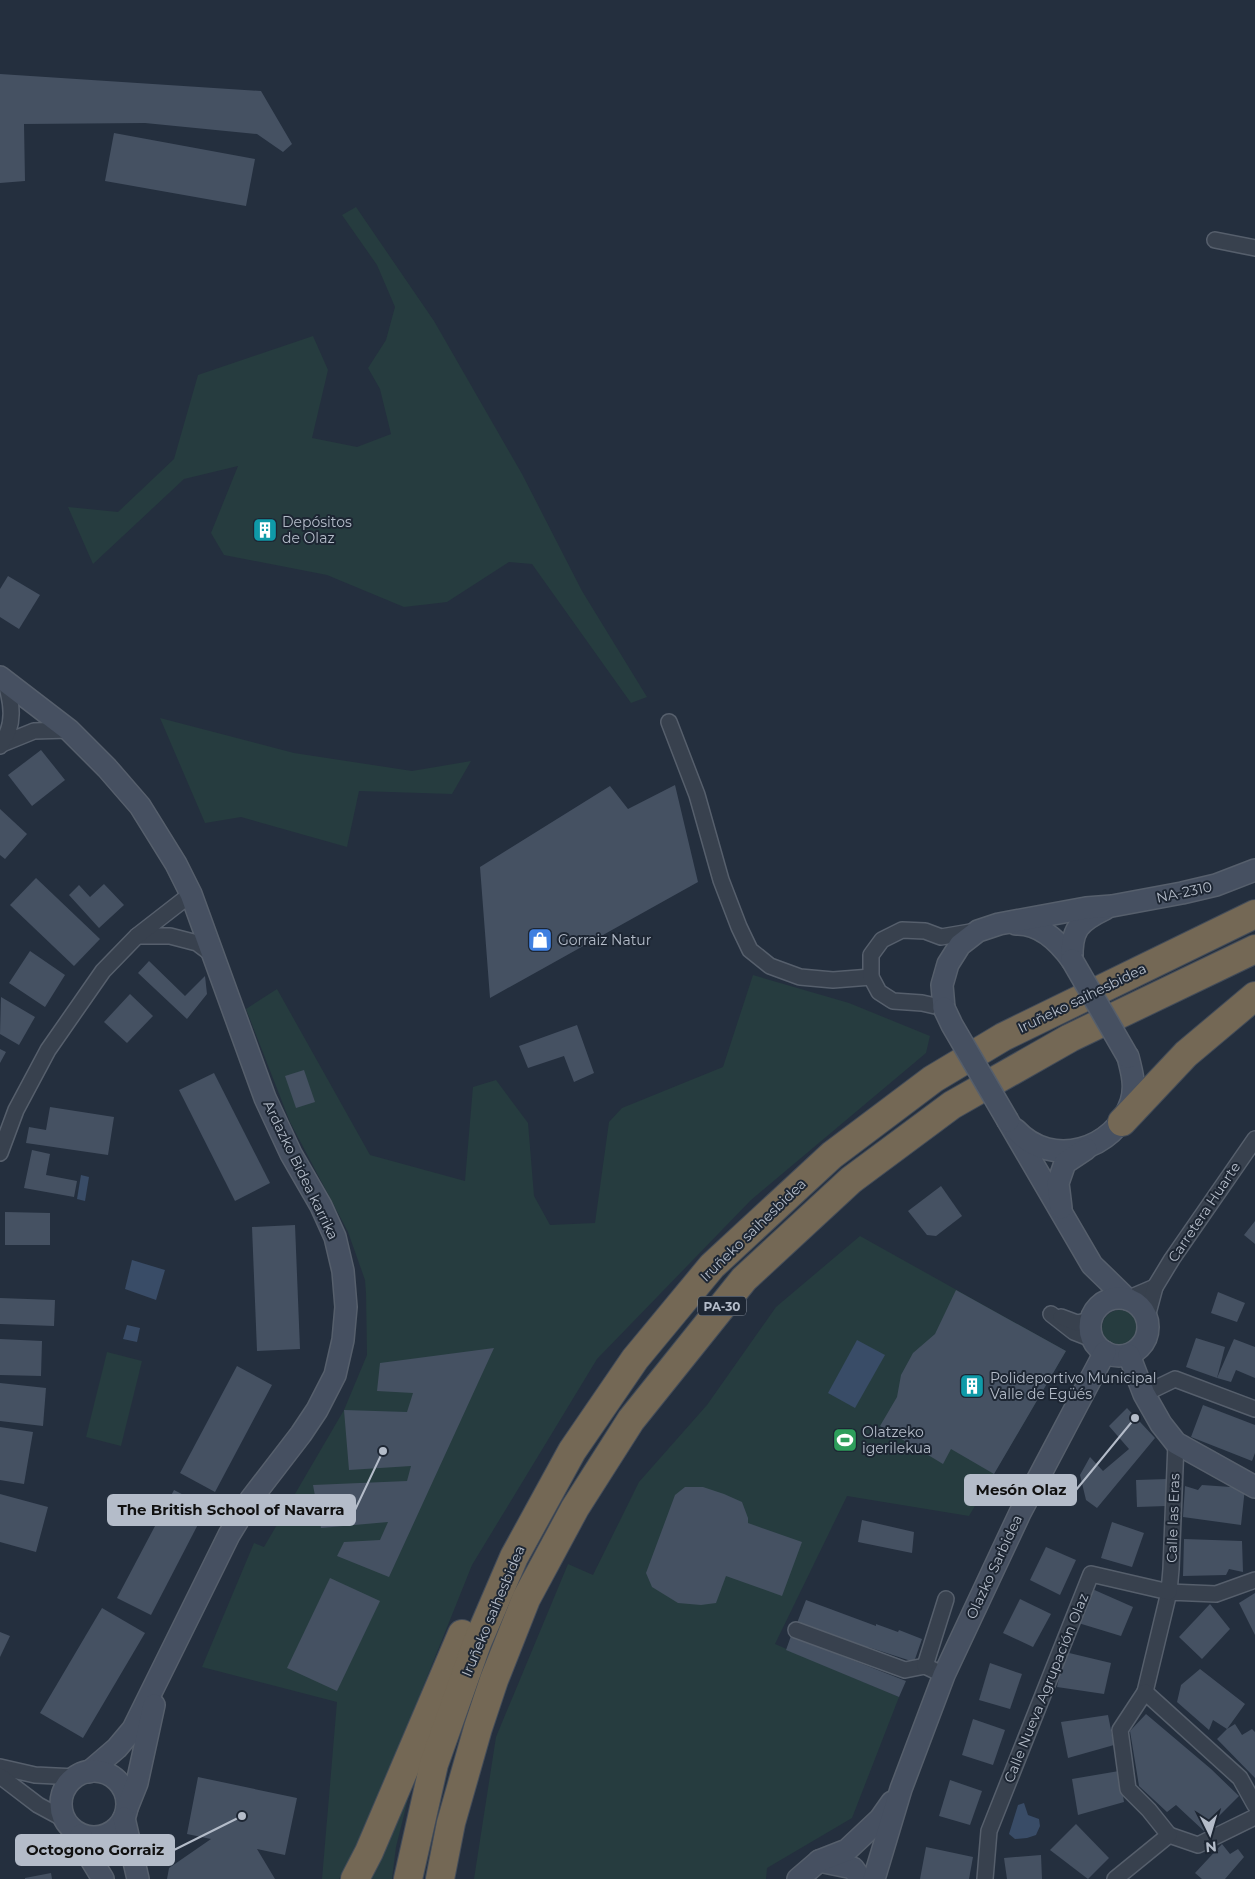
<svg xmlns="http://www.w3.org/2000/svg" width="1255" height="1879" font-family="Montserrat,sans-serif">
<rect width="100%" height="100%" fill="#242f3e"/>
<g fill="#263c3f">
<path d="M356,207L434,321L522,474L582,591L647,697L631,703L532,564L509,562L447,602L404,607L327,575L224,555L211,533L238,466L184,479L93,564L68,507L118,512L174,459L198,375L313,336L328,370L312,438L357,447L391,434L380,389L368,368L386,340L395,307L377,265L342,215Z"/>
<path d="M160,718L294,753L412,771L471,761L452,794L359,791L347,847L241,817L205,823Z"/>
<path d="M753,975L849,1003L930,1036L926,1053L751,1200L597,1359L472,1565L367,1827L339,1879H322L337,1702L202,1667L254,1543L264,1547L344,1410L367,1355L366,1293L365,1280L348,1232L290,1122L246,1009L277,989L370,1155L465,1181L473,1087L496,1080L528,1123L534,1196L550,1225L595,1223L609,1122L622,1108L723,1067Z"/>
<path d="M860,1236L1066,1351L969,1516L847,1496L775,1644L899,1697L852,1818L767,1868L766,1879H474L496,1737L568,1564L593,1575L639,1482L707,1405L776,1307Z"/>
<circle cx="1120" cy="1328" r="18"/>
<path d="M107,1352L142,1361L121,1446L86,1437Z"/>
<path d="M417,1763L396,1847L392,1879H365Z"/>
</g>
<g fill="#394c67">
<path d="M81,1175L89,1177L85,1201L77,1199Z"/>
<path d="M132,1260L165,1270L156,1300L125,1289Z"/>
<path d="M127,1325L140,1328L137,1342L123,1339Z"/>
<path d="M857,1340L885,1355L855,1408L828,1393Z"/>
<path d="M1024,1803L1028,1815L1039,1819L1040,1826L1036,1835L1027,1838L1015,1839L1009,1834L1018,1805Z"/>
</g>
<g fill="#455162">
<path d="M0,74L261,91L292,144L283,152L257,134L145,123L24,124L25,181L0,183Z"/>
<path d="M114,133L255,159L246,206L105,181Z"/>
<path d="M260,519L274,522L270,542L256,539Z"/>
<path d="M8,576L40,595L19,629L0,617V589Z"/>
<path d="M41,750L65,780L32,806L8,775Z"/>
<path d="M675,785L698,882L490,998L480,867L610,786L628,809Z"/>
<path d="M0,809L27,834L5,859L0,855Z"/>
<path d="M36,878L100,939L74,966L10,905Z"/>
<path d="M104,884L124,905L99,928L69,895L79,885L90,897Z"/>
<path d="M30,951L65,975L45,1007L9,983Z"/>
<path d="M149,961L185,996L205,976L207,994L187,1019L138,973Z"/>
<path d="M130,994L153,1016L127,1043L104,1022Z"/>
<path d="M1,997L35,1017L19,1045L0,1034Z"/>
<path d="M577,1025L594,1073L574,1082L564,1056L528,1068L519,1046Z"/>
<path d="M0,1049L6,1052L0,1063Z"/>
<path d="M304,1070L315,1102L296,1108L285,1076Z"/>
<path d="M214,1073L270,1183L235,1201L179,1090Z"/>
<path d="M50,1107L114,1117L108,1155L26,1143L29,1127L46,1130Z"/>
<path d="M32,1150L50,1154L46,1175L77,1181L74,1197L24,1188Z"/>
<path d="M941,1186L962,1216L936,1236L927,1235L908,1211Z"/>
<path d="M5,1212L50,1213V1245H5Z"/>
<path d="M1255,1221V1244L1244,1235Z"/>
<path d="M295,1225L300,1349L257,1351L252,1227Z"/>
<path d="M956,1290L1066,1351L994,1474L951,1449L943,1464L880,1426L897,1397L901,1375L913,1353L935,1334Z"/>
<path d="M1218,1292L1245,1303L1237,1322L1211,1313Z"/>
<path d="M0,1298L55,1300L54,1326L0,1324Z"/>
<path d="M1196,1338L1225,1347L1217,1378L1186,1367Z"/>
<path d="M0,1339L42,1341L41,1376L0,1375Z"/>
<path d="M1234,1339L1255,1347V1378L1236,1370L1231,1382L1217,1378Z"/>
<path d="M494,1348L389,1577L337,1556L344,1542L380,1540L388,1522L321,1528L313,1485L407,1481L411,1466L349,1470L344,1410L407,1412L413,1393L377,1391L380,1363Z"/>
<path d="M237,1366L272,1385L215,1492L180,1473Z"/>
<path d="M0,1383L46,1388L43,1426L0,1421Z"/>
<path d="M1203,1405L1255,1425V1453L1252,1461L1191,1437Z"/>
<path d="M1127,1408L1155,1438L1097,1508L1086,1500L1080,1475L1090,1457L1103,1471L1129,1449L1109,1426Z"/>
<path d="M0,1427L33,1432L24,1484L0,1480Z"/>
<path d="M1168,1479L1166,1506L1137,1507L1136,1480Z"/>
<path d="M1202,1485L1245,1488L1241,1525L1183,1517L1185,1486L1198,1490Z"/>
<path d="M685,1487H703L724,1494L742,1502L748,1518V1523L802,1542L782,1596L726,1576L716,1603L701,1605L678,1603L652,1587L646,1573L675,1495Z"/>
<path d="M174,1490L207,1507L151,1615L117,1598Z"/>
<path d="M0,1494L48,1507L36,1552L0,1542Z"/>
<path d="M862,1520L914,1532L912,1553L858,1542Z"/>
<path d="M1112,1522L1144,1533L1132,1567L1101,1558Z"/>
<path d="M1184,1539L1242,1541L1243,1572L1229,1569L1226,1575L1183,1576Z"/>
<path d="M1046,1547L1076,1560L1060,1595L1030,1580Z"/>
<path d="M330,1578L380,1601L337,1691L287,1668Z"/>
<path d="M1090,1588L1133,1607L1121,1636L1075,1622Z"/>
<path d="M1255,1593V1635L1239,1603Z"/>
<path d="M1020,1599L1051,1614L1033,1647L1003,1633Z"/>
<path d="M806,1600L876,1626V1624L898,1632L899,1630L922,1639L914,1662L868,1647L867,1649L797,1623Z"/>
<path d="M1210,1604L1230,1629L1202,1659L1179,1637Z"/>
<path d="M102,1608L145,1633L83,1738L40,1713Z"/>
<path d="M0,1632L10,1636L0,1657Z"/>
<path d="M791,1636L906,1681L899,1697L786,1650Z"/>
<path d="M1065,1652L1111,1663L1104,1694L1057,1687Z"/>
<path d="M990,1663L1022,1674L1010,1709L979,1700Z"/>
<path d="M1200,1669L1245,1704L1227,1729L1235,1724L1242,1735L1252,1729L1255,1732V1778L1217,1739L1227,1729L1213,1720L1209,1730L1177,1702L1181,1685Z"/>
<path d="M1146,1714L1211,1769L1239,1796L1204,1831L1176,1805L1167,1812L1139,1786L1130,1731Z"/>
<path d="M1108,1715L1114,1745L1068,1758L1061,1722Z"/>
<path d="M973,1719L1005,1730L993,1765L962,1755Z"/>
<path d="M1119,1771L1124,1802L1078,1815L1072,1779Z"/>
<path d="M198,1777L297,1798L285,1855L257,1849L275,1879H167L169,1868L211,1839L187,1834Z"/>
<path d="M950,1780L982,1791L970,1825L939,1816Z"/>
<path d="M1076,1824L1109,1858L1088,1879L1050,1850Z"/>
<path d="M1222,1844L1230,1854L1238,1849L1244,1857L1225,1879H1202L1195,1873Z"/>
<path d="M926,1847L973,1857L969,1879H920Z"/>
<path d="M1041,1855L1042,1879H1007L1004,1858Z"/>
<path d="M51,1873L52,1879H25V1878Z"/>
</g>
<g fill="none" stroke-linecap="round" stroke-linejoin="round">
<defs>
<g id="street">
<path d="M1215,240L1255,248"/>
<path d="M669,722L697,795L721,880L739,927L750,950L770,966L800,977L833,980L871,977"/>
<path d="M2,744L34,731L69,730"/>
<path d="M0,746C16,725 12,703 5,680"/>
<path d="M137,936H170L197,943L213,955"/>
<path d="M944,1008L922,1003L893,1001L879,992L871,977V955L882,940L902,930L925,931L941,937L976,931"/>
<path d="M0,1153L16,1110L48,1050L103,971L137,936L191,894"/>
<path d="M1127,1299L1155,1287"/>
<path d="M1051,1314L1074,1332L1092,1339"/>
<path d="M1061,1317L1077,1323L1091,1320"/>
<path d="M1147,1317L1155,1287L1172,1259L1255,1139"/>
<path d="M1144,1394L1175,1379L1255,1409"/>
<path d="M796,1630L905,1670L925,1666L944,1675"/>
<path d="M925,1666L946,1599"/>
<path d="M1145,1692L1169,1592L1216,1594L1255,1580"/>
<path d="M0,1767L35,1775L76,1777"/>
<path d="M0,1776L38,1805L64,1819"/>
<path d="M1169,1835L1198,1845L1255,1817"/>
<path d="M985,1879L989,1831L1091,1574L1169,1592L1171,1569L1176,1443"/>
<path d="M1115,1879L1169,1835L1149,1810L1128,1789L1120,1730L1145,1692L1240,1778L1255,1805"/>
</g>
<g id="secondary">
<path d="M0,677L69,730L107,768L140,806L176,864L191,894L265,1098L291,1154L321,1206L335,1237L343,1271L346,1307L343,1340L335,1375L317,1410L301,1434L251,1499L229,1535L133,1729L117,1748L89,1772"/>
<path d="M1016,924C1041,923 1059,942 1072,960"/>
<path d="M1072,960C1071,930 1078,922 1105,909"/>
<path d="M944,1008L942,985L948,964L960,945L978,931L999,924L1086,908L1112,906L1182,893L1216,885L1255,870"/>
<path d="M1008,1121L1092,1265L1127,1299"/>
<path d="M1016,1130C1052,1169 1115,1150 1131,1102C1136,1087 1132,1072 1128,1057"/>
<path d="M1061,1208L1058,1183L1065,1163L1086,1149"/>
<circle cx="1119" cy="1327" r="29"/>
<path d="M1129,1355L1144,1394L1161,1424L1176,1443L1255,1487"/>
<circle cx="94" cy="1804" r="33"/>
<path d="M127,1808L137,1783L154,1705"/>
<path d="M124,1818L138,1879"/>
<path d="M81,1835L89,1856L103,1879"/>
<path d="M819,1861L853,1868L861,1879"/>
<path d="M798,1879L819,1861L847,1850L880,1819L892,1802"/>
<path d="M874,1879L901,1789L944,1675L1020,1513L1105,1352"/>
</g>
<g id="highway">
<path d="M1122,1122L1186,1054L1255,996"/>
<path d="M355,1879L369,1852L462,1634"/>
<path d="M408,1879L434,1764L477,1643L514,1557L572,1451L635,1359L712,1266L832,1155L933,1079L1003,1037L1255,914"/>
<path d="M440,1879L451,1823L478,1728L494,1680L526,1599L575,1508L631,1420L744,1279L851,1180L952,1105L1070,1038L1255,949"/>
</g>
</defs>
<use href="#street" stroke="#565f6c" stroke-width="18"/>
<use href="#secondary" stroke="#565f6c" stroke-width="24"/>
<use href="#highway" stroke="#434c59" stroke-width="30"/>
<use href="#street" stroke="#38414e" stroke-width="15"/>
<use href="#secondary" stroke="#465061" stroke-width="21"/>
<use href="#highway" stroke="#746855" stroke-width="28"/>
<defs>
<g id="secondary-bridge">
<path d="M1072,960L1128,1057"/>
<path d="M944,1008L952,1025L1008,1121"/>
</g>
</defs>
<use href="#secondary-bridge" stroke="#565f6c" stroke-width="24" stroke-linecap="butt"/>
<use href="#secondary-bridge" stroke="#465061" stroke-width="21"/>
</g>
<defs>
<symbol id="building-square" viewBox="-11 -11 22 22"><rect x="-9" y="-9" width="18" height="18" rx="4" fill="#0f9aa8" stroke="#1d2633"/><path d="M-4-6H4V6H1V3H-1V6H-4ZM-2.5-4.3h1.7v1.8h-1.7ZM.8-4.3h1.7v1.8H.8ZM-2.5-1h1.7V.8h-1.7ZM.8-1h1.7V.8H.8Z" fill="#fff"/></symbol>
<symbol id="shop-square" viewBox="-11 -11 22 22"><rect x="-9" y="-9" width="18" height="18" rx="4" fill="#3f7fe0" stroke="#1d2633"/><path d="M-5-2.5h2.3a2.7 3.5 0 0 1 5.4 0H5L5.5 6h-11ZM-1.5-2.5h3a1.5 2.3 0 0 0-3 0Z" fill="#fff"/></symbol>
<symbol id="stadium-square" viewBox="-11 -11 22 22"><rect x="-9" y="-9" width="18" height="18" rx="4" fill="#2e9e5b" stroke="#1d2633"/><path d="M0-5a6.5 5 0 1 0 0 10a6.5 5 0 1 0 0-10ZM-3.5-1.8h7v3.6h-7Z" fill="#fff"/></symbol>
</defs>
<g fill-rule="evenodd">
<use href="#building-square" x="251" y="516" width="28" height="28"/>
<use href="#shop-square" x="526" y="926" width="28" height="28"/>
<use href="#building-square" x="958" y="1372" width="28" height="28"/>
<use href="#stadium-square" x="831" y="1426" width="28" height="28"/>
</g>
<g text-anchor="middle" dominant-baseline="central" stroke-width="4" stroke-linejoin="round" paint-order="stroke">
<rect fill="#1d2633" stroke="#878f9c" stroke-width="1" x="698" y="1296.5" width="48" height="19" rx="4"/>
<g font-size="12" font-weight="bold" fill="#b4bcc9">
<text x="722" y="1306">PA-30</text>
</g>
<g font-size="14" fill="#b4bcc9" stroke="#1d2633" text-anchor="start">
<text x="282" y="522">Depósitos<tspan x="282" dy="16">de Olaz</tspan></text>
<text x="558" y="940">Gorraiz Natur</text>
<text x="990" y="1378">Polideportivo Municipal<tspan x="990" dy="16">Valle de Egüés</tspan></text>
<text x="862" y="1432">Olatzeko<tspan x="862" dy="16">igerilekua</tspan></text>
</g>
<g font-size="14" fill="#b4bcc9" stroke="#1d2633">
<text transform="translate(1184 892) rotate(-12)">NA-2310</text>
<text transform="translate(1082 998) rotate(-26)">Iruñeko saihesbidea</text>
<text transform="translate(301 1170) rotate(64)">Ardazko Bidea karrika</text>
<text transform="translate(1204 1212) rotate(-56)">Carretera Huarte</text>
<text transform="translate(753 1230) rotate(-44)">Iruñeko saihesbidea</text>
<text transform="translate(1173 1518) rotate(-88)">Calle las Eras</text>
<text transform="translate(994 1567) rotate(-65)">Olazko Sarbidea</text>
<text transform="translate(493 1611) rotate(-67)">Iruñeko saihesbidea</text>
<text transform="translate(1046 1688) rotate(-68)">Calle Nueva Agrupación Olaz</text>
</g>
</g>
<path fill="none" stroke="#b4bcc9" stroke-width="2" d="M1135 1418L1076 1490M383 1451L355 1510M242 1816L174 1850"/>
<g fill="#b4bcc9" stroke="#1d2633" stroke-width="2">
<circle cx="1135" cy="1418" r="5"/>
<circle cx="383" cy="1451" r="5"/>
<circle cx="242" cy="1816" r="5"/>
</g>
<g fill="#b4bcc9" stroke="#b4bcc9" stroke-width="2">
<rect x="965" y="1475" width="111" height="30" rx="5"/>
<rect x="108" y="1495" width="247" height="30" rx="5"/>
<rect x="16" y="1835" width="158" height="30" rx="5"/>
</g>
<g font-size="15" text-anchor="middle" font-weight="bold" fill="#111">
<text x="1021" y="1495">Mesón Olaz</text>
<text x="231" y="1515">The British School of Navarra</text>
<text x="95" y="1855">Octogono Gorraiz</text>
</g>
<g transform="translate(1210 1834) rotate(175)" stroke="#1d2633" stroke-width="4" paint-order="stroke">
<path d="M0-4L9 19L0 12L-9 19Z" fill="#b4bcc9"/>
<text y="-8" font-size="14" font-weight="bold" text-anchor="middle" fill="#b4bcc9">N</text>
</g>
</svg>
